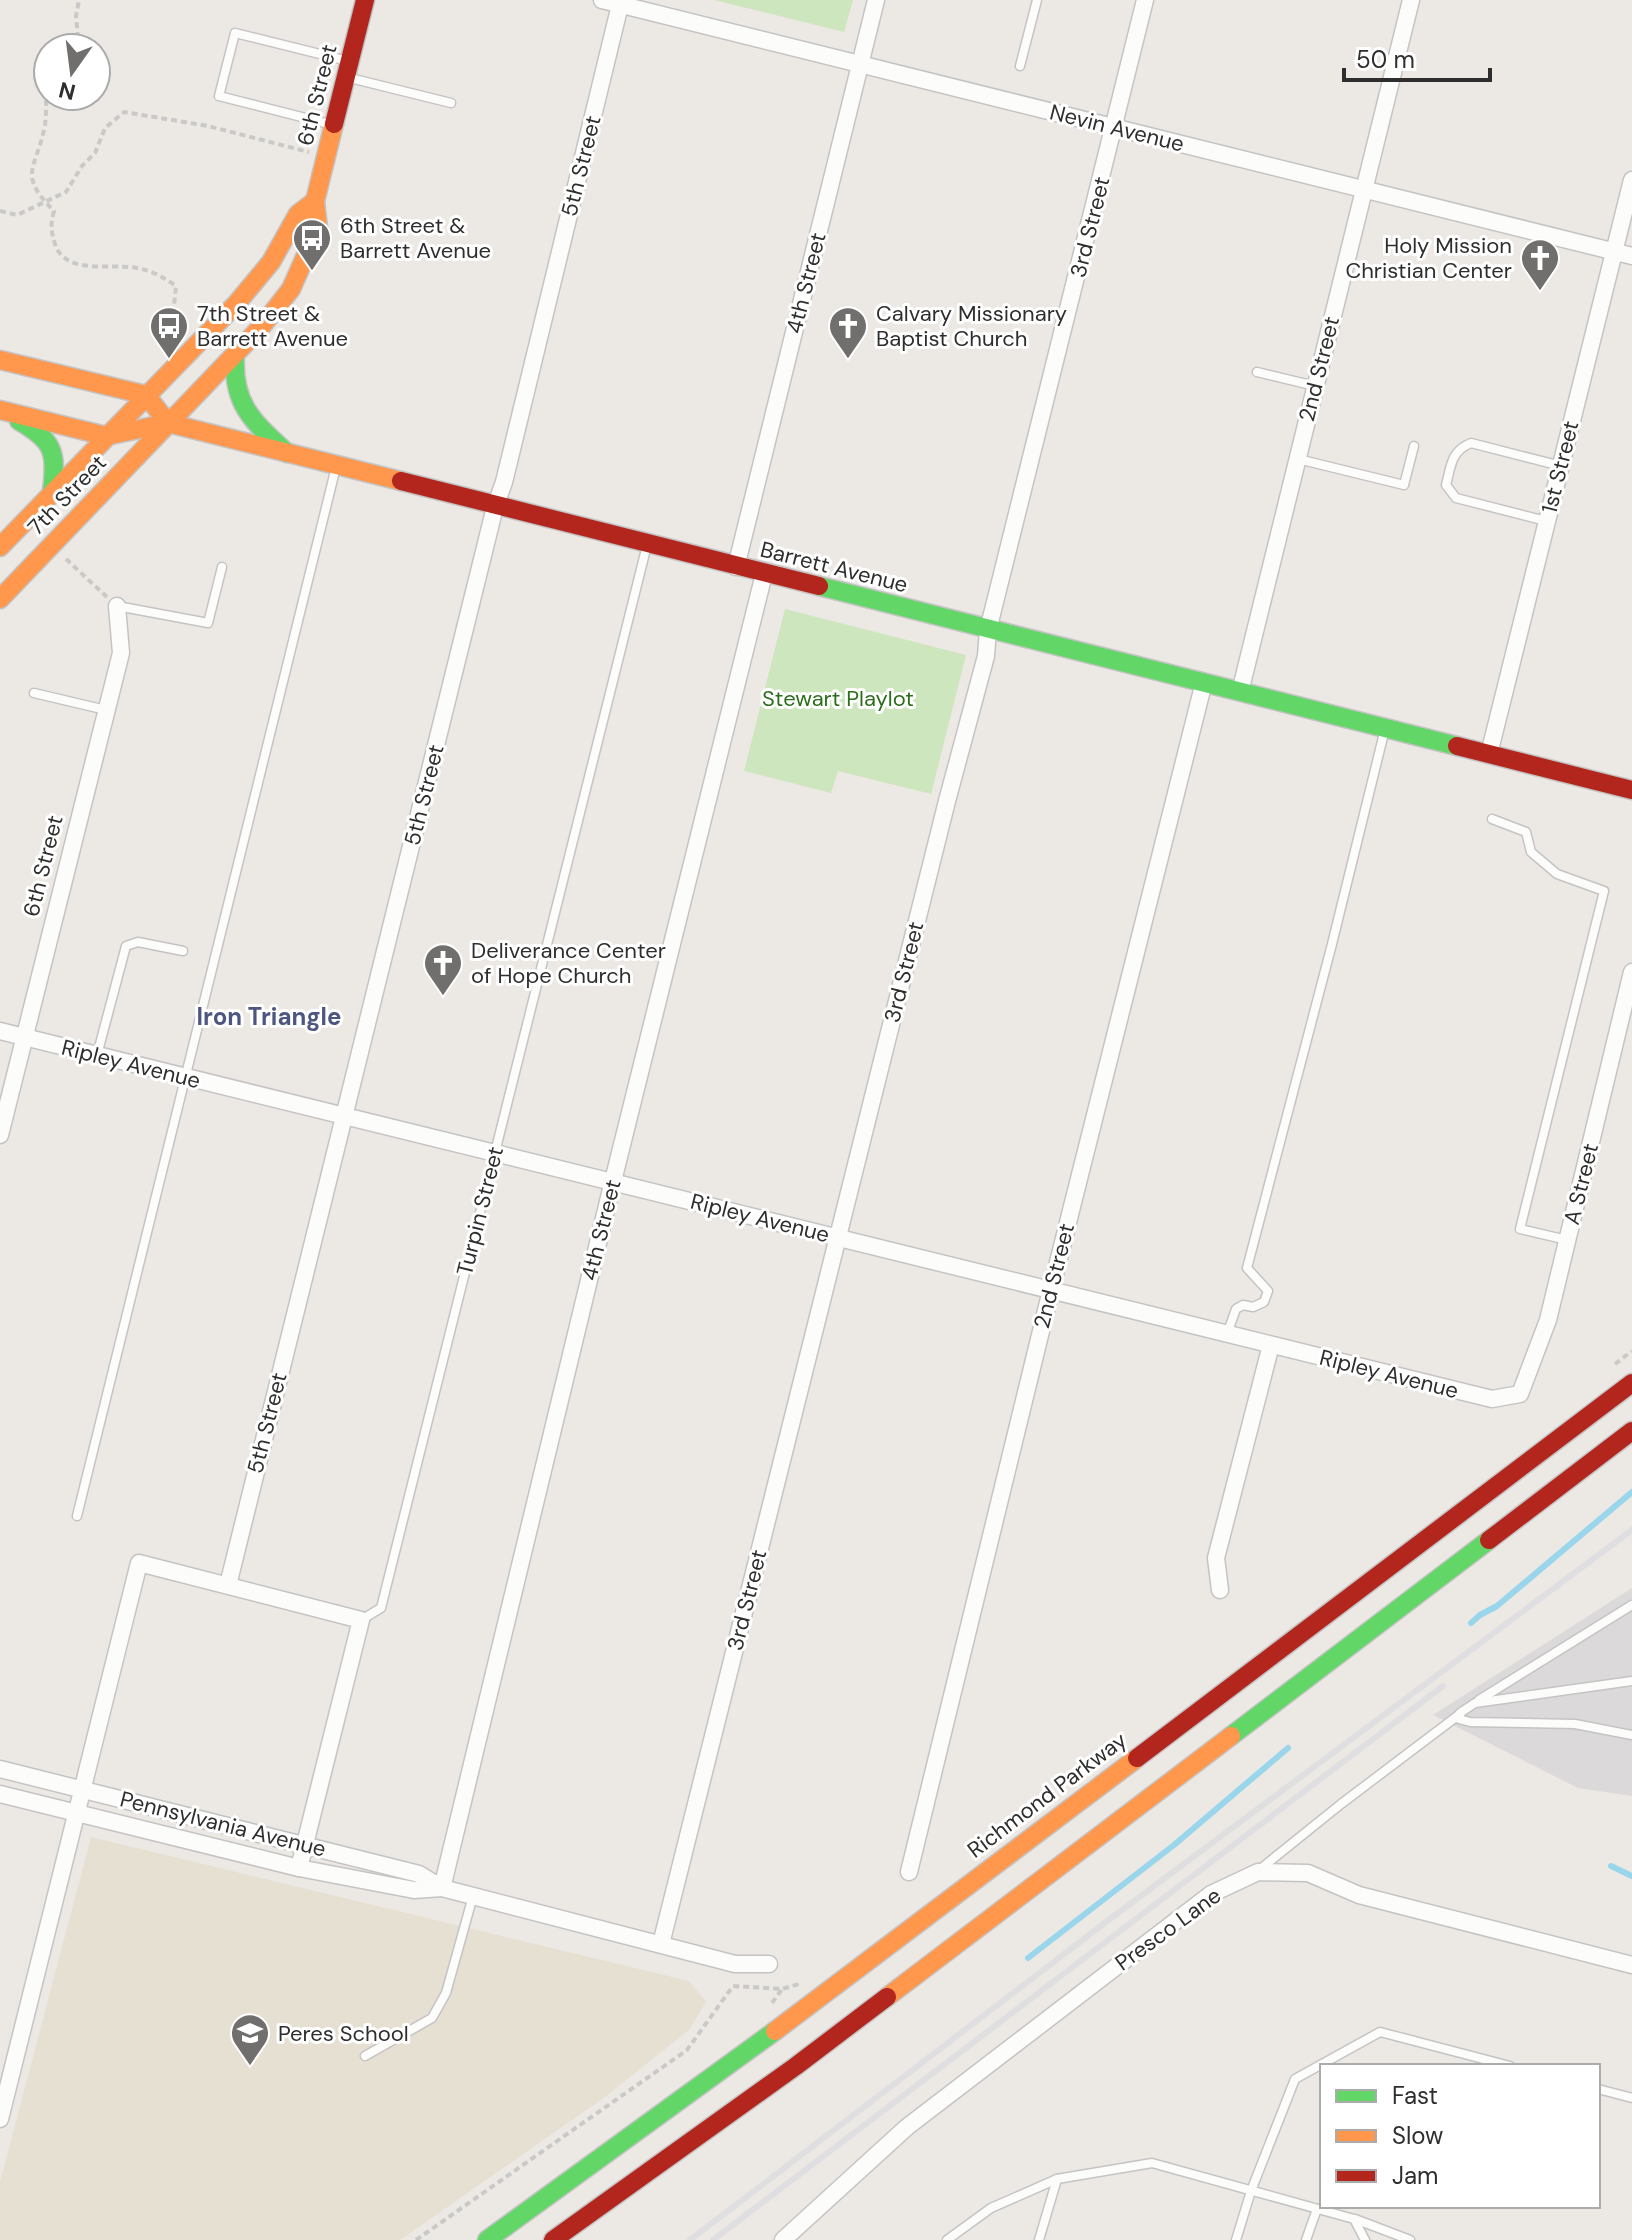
<svg xmlns="http://www.w3.org/2000/svg" width="1632" height="2240" font-family="'DM Sans',sans-serif">
<rect width="100%" height="100%" fill="#ece8e4"/>
<path fill="#dcd9db" d="M1632,1588V1796L1578,1788L1433,1715Z"/>
<path fill="#e6e0d3" d="M91,1837L689,1981L706,2002L690,2029L605,2097L400,2240H0V2182Z"/>
<g fill="#cee6be">
<path d="M714,0H853L844,32Z"/>
<path d="M785,609L966,655L931,794L838,771L831,793L744,771Z"/>
</g>
<g fill="none" stroke-linecap="round" stroke-linejoin="round">
<g stroke="#99d6ec" stroke-width="6">
<path d="M1471,1623L1480,1615L1497,1606L1632,1492"/>
<path d="M1611,1866L1632,1876"/>
<path d="M1028,1958L1174,1845L1288,1748"/>
</g>
<defs>
<g id="lane">
<path d="M1020,66L1037,0"/>
<path d="M346,77L451,103"/>
<path d="M333,125L219,96L235,33L348,61"/>
<path d="M1257,372L1315,386"/>
<path d="M1298,459L1404,485L1414,446"/>
<path d="M1546,521L1456,498L1446,485C1451,466 1451,451 1471,443L1561,466"/>
<path d="M117,606L208,623L222,567"/>
<path d="M34,693L106,710"/>
<path d="M1492,819L1526,832L1531,852L1557,874L1604,891L1520,1229L1567,1240"/>
<path d="M97,1055L126,946L138,942L183,951"/>
<path d="M1227,1334L1236,1309L1243,1305L1253,1307L1264,1302L1268,1291L1247,1268L1332,944L1385,729"/>
<path d="M77,1516L336,467"/>
<path d="M361,1620L381,1608L647,545"/>
<path d="M1632,1681L1475,1703L1460,1713L1459,1719L1470,1722L1575,1724L1632,1735"/>
<path d="M1479,1700L1632,1605"/>
<path d="M1259,1870L1341,1804L1460,1714"/>
<path d="M365,2056L432,2018L446,1993L473,1896"/>
<path d="M1598,2089L1632,2098"/>
<path d="M1355,2219L1410,2240"/>
<path d="M947,2240L991,2208L1057,2179L1152,2163L1354,2219L1365,2240"/>
<path d="M1039,2240L1057,2179"/>
<path d="M1236,2240L1251,2191L1295,2079L1380,2032L1510,2066"/>
<path d="M1306,2240L1317,2209"/>
</g>
<g id="street">
<path d="M602,0L1632,256"/>
<path d="M736,567L876,0"/>
<path d="M1240,692L1411,0"/>
<path d="M1489,754L1632,180"/>
<path d="M0,1031L1492,1399L1520,1394L1548,1320L1632,972"/>
<path d="M0,1135L121,653L117,606"/>
<path d="M228,1585L495,507L504,482L620,5"/>
<path d="M1220,1590L1216,1558L1271,1345"/>
<path d="M0,1769L419,1874L442,1888L735,1964H769"/>
<path d="M0,1794L299,1868L414,1890L442,1888"/>
<path d="M909,1872L1051,1290L1204,682"/>
<path d="M442,1888L613,1181L764,574"/>
<path d="M661,1944L947,801L986,656L988,630L1145,0"/>
<path d="M0,2119L139,1563L361,1620L299,1868"/>
<path d="M783,2240L907,2127L1211,1894L1258,1872L1308,1873L1359,1895L1632,1965"/>
</g>
<g id="fast">
<path d="M235,354C232,404 252,421 287,453"/>
<path d="M19,421C54,441 57,452 52,491"/>
<path d="M819,586L1457,746"/>
<path d="M1231,1736L1489,1540"/>
<path d="M487,2240L775,2031"/>
</g>
<g id="slow">
<path d="M0,360L146,395L168,423"/>
<path d="M0,410L106,436L168,423L401,481"/>
<path d="M0,547L237,303L271,262L298,214L315,201"/>
<path d="M0,599L262,326L291,289L318,228L315,201L334,124"/>
<path d="M887,1997L1231,1736"/>
<path d="M775,2031L1137,1758"/>
</g>
<g id="jam">
<path d="M334,124L365,0"/>
<path d="M401,481L819,586"/>
<path d="M1457,746L1632,790"/>
<path d="M1489,1540L1632,1431"/>
<path d="M1137,1758L1632,1383"/>
<path d="M553,2240L796,2066L887,1997"/>
</g>
</defs>
<use href="#lane" stroke="#c5c4c5" stroke-width="11"/>
<use href="#street" stroke="#c5c4c5" stroke-width="19"/>
<use href="#fast" stroke="#c5c4c5" stroke-width="21"/>
<use href="#slow" stroke="#c5c4c5" stroke-width="21"/>
<use href="#jam" stroke="#c5c4c5" stroke-width="21"/>
<g stroke="#c9c9c8" stroke-width="4" stroke-dasharray="6 4" stroke-linecap="butt">
<path d="M79,48L76,16L79,0"/>
<path d="M48,80C45,95 47,110 45,125C37,169 16,173 54,211C50,226 51,232 56,247C68,275 112,263 137,268C153,271 163,277 176,286L174,306L180,331"/>
<path d="M0,211L17,215L66,192L82,166L95,153L105,128L124,112L208,126L309,152"/>
<path d="M66,559L107,597"/>
<path d="M1615,1364L1632,1351"/>
<path d="M772,2003L782,1989"/>
<path d="M416,2240L687,2050L733,1986L782,1989L799,1984"/>
</g>
<use href="#lane" stroke="#fcfcfb" stroke-width="8"/>
<use href="#street" stroke="#fcfcfb" stroke-width="16"/>
<use href="#fast" stroke="#63d668" stroke-width="18"/>
<use href="#slow" stroke="#ff974d" stroke-width="18"/>
<use href="#jam" stroke="#b3261e" stroke-width="18"/>
<g stroke="#dfdfe1" stroke-width="6">
<path d="M690,2240L1110,1919L1632,1530"/>
<path d="M713,2240L1443,1686"/>
</g>
</g>
<defs>
<symbol id="bus-pin" viewBox="-11 -11 22 30"><path d="M0 17L-7.5 6A9.5 9.5 0 1 1 7.5 6Z" fill="#706f6e" stroke="#fff"/><path d="M-5-6H5V4H4V6H2V4H-2V6H-4V4H-5ZM-3.5-4V0h7V-4ZM-3.5 1.2v1.5H-2V1.2ZM2 1.2v1.5H3.5V1.2Z" fill="#fff"/></symbol>
<symbol id="church-pin" viewBox="-11 -11 22 30"><path d="M0 17L-7.5 6A9.5 9.5 0 1 1 7.5 6Z" fill="#706f6e" stroke="#fff"/><path d="M-1.2-6h2.4v3.5h3.3v2.4h-3.3V6h-2.4V-.1h-3.3v-2.4h3.3Z" fill="#fff"/></symbol>
<symbol id="school-pin" viewBox="-11 -11 22 30"><path d="M0 17L-7.5 6A9.5 9.5 0 1 1 7.5 6Z" fill="#706f6e" stroke="#fff"/><path d="M0-5L7-2L0 1L-7-2ZM-4 1L0 2.5L4 1V4Q0 6-4 4Z" fill="#fff"/></symbol>
</defs>
<g fill-rule="evenodd">
<use href="#bus-pin" x="290" y="216" width="44" height="60"/>
<use href="#church-pin" x="1518" y="236" width="44" height="60"/>
<use href="#bus-pin" x="147" y="304" width="44" height="60"/>
<use href="#church-pin" x="826" y="304" width="44" height="60"/>
<use href="#church-pin" x="421" y="941" width="44" height="60"/>
<use href="#school-pin" x="228" y="2011" width="44" height="60"/>
</g>
<g text-anchor="middle" dominant-baseline="central" stroke-width="6" stroke-linejoin="round" paint-order="stroke">
<g font-size="22" fill="#2e2e2e" stroke="#fff">
<text transform="translate(317 95) rotate(-76)">6th Street</text>
<text transform="translate(1117 128) rotate(14)">Nevin Avenue</text>
<text transform="translate(581 166) rotate(-76)">5th Street</text>
<text transform="translate(1090 227) rotate(-76)">3rd Street</text>
<text transform="translate(806 283) rotate(-76)">4th Street</text>
<text transform="translate(1319 369) rotate(-76)">2nd Street</text>
<text transform="translate(1560 467) rotate(-76)">1st Street</text>
<text transform="translate(67 495) rotate(-46)">7th Street</text>
<text transform="translate(834 567) rotate(14)">Barrett Avenue</text>
<text transform="translate(424 795) rotate(-76)">5th Street</text>
<text transform="translate(43 866) rotate(-76)">6th Street</text>
<text transform="translate(904 972) rotate(-76)">3rd Street</text>
<text transform="translate(131 1064) rotate(14)">Ripley Avenue</text>
<text transform="translate(1581 1184) rotate(-76)">A Street</text>
<text transform="translate(480 1211) rotate(-76)">Turpin Street</text>
<text transform="translate(760 1218) rotate(14)">Ripley Avenue</text>
<text transform="translate(601 1230) rotate(-76)">4th Street</text>
<text transform="translate(1054 1276) rotate(-76)">2nd Street</text>
<text transform="translate(1389 1374) rotate(14)">Ripley Avenue</text>
<text transform="translate(267 1423) rotate(-76)">5th Street</text>
<text transform="translate(747 1600) rotate(-76)">3rd Street</text>
<text transform="translate(1047 1795) rotate(-37)">Richmond Parkway</text>
<text transform="translate(223 1824) rotate(14)">Pennsylvania Avenue</text>
<text transform="translate(1168 1929) rotate(-36)">Presco Lane</text>
</g>
<g font-size="22" fill="#2e2e2e" stroke="#fff" text-anchor="start">
<text x="340" y="225">6th Street &amp;<tspan x="340" dy="25">Barrett Avenue</tspan></text>
<text x="1512" y="245" text-anchor="end">Holy Mission<tspan x="1512" dy="25">Christian Center</tspan></text>
<text x="197" y="313">7th Street &amp;<tspan x="197" dy="25">Barrett Avenue</tspan></text>
<text x="876" y="313">Calvary Missionary<tspan x="876" dy="25">Baptist Church</tspan></text>
<text x="471" y="950">Deliverance Center<tspan x="471" dy="25">of Hope Church</tspan></text>
<text x="278" y="2033">Peres School</text>
</g>
<g font-size="22" fill="#2c6e1b" stroke="#fff">
<text x="838" y="698">Stewart Playlot</text>
</g>
<g font-size="24" font-weight="bold" fill="#4d5680" stroke="#fff">
<text x="269" y="1016">Iron Triangle</text>
</g>
</g>
<rect x="1320" y="2064" width="280" height="144" fill="#ffffff" stroke="#ababab" stroke-width="2"/>
<rect x="1336" y="2090" width="40" height="12" fill="#63d668" stroke="#ababab" stroke-width="2"/>
<text x="1392" y="2104" font-size="24" fill="#2e2e2e">Fast</text>
<rect x="1336" y="2130" width="40" height="12" fill="#ff974d" stroke="#ababab" stroke-width="2"/>
<text x="1392" y="2144" font-size="24" fill="#2e2e2e">Slow</text>
<rect x="1336" y="2170" width="40" height="12" fill="#b3261e" stroke="#ababab" stroke-width="2"/>
<text x="1392" y="2184" font-size="24" fill="#2e2e2e">Jam</text>
<g transform="translate(72 72) rotate(194)"><circle r="38" fill="#ffffff" stroke="#ababab" stroke-width="2"/>
<path d="M0-6L14 30L0 20L-14 30Z" fill="#706f6e"/>
<text y="-12" font-size="22" font-weight="bold" text-anchor="middle" fill="#2e2e2e">N</text>
</g>
<path d="M1344 68v12h146v-12" fill="none" stroke="#2e2e2e" stroke-width="4"/>
<text x="1356" y="68" font-size="24" fill="#2e2e2e" stroke="#ffffff" stroke-width="6" paint-order="stroke">50 m</text>
</svg>
